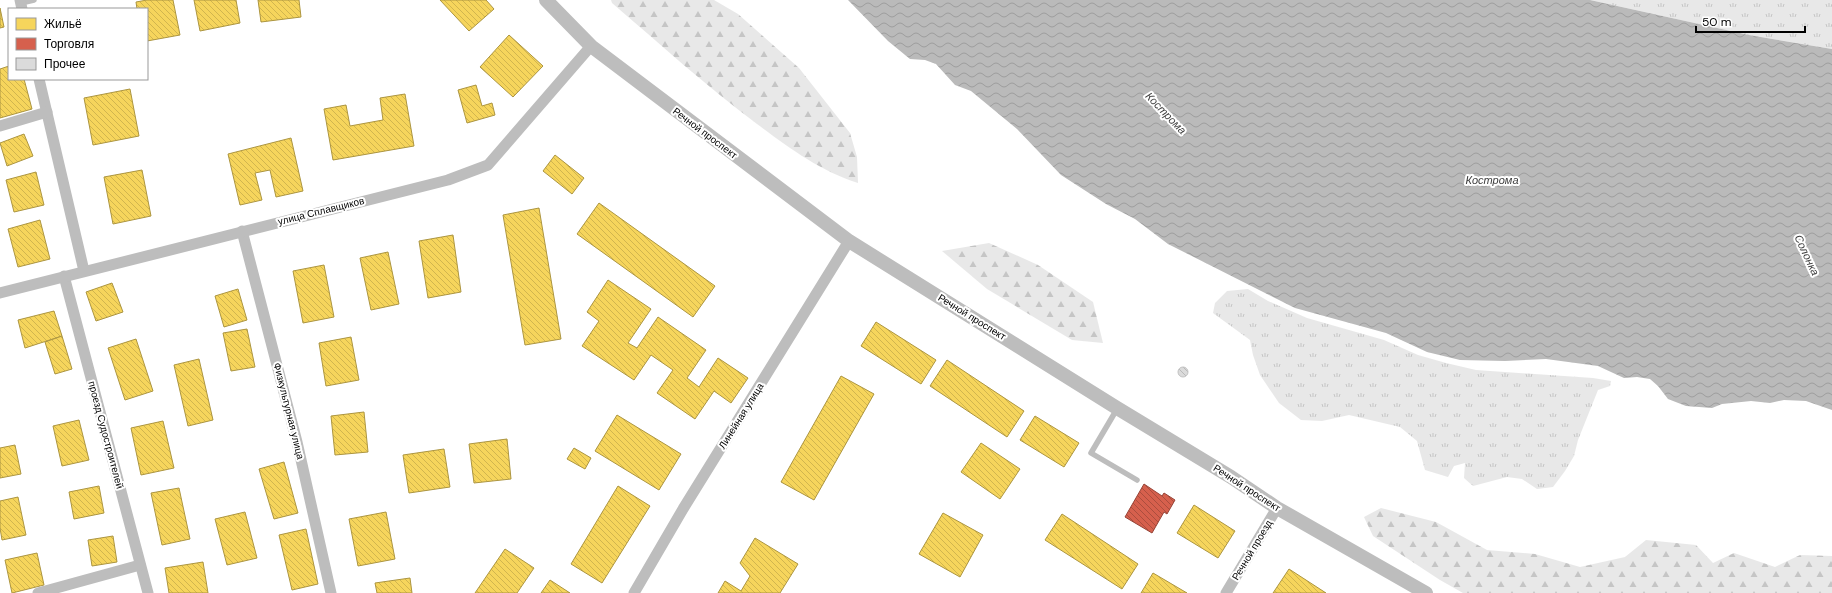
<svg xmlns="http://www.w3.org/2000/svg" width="1832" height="593" font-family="'DM Sans',sans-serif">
<defs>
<pattern id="grass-tufts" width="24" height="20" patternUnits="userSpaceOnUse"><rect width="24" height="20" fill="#e8e8e8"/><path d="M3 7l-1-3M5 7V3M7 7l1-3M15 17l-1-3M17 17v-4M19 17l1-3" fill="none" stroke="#c5c5c5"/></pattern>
<pattern id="forest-firs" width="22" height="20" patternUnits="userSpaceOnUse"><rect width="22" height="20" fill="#e8e8e8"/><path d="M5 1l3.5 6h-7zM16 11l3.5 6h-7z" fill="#c5c5c5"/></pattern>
<pattern id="water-waves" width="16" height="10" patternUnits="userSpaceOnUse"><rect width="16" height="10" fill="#bababa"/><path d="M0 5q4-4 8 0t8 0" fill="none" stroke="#9e9e9e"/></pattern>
<pattern id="homes-back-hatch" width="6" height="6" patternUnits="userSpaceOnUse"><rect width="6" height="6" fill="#f6d55c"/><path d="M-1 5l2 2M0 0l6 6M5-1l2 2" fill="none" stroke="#d1b54e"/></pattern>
<pattern id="shops-back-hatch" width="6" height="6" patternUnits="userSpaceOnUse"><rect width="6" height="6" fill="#d6604d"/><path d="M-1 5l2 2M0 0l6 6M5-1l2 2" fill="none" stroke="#ab4d3e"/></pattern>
<pattern id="building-back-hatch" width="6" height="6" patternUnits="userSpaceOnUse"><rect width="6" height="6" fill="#dbdbdb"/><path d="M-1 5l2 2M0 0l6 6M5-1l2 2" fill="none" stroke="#bababa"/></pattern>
</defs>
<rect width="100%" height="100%" fill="#fff"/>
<g fill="url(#grass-tufts)">
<path d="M1590,0H1832V49L1749,35Z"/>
<path d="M1248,289L1268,301L1307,318L1384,340L1418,355L1446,363L1476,370L1593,378L1611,381L1610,386L1598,390L1578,440L1574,456L1565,471L1553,487L1537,489L1522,479L1507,477L1473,486L1464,478L1465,463L1454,466L1448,477L1425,470L1417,441L1400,427L1349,415L1322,421L1301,420L1279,403L1260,375L1253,355L1250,340L1213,313L1215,303L1227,291Z"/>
</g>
<g fill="url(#forest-firs)">
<path d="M611,0H714L738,14L799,68L850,133L857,157L858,183C820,171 788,147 757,124C706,86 660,44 612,3Z"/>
<path d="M989,243L1038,265L1093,302L1103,343L1072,340L987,289L942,251Z"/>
<path d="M1381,508L1436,522L1487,550L1535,554L1580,567L1625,557L1646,540L1696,545L1713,563L1734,553L1775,567L1800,555L1832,556V593H1463L1440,580L1373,536L1364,517Z"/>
</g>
<path fill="url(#water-waves)" d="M848,0H1590L1749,35L1832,49V410L1806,401L1784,400L1770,403L1751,401L1722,404L1712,408L1686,406L1668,399L1658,386L1650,379L1637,377L1624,378L1598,366L1546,359L1505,361L1460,360L1427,352L1386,333L1295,308L1168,244L1135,219L1106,204L1061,175L1017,129L971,91L955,85L936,64L925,60L910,59L888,41Z"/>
<g fill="url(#homes-back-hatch)" stroke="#ac9540">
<path d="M147,0H173L180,35L147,41V9H137L136,2Z"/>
<path d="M194,0H236L240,23L200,31Z"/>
<path d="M258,0H299L301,17L261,22Z"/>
<path d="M440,0H486L494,9L469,31Z"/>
<path d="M0,8L4,27L0,28Z"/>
<path d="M509,35L543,66L513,97L480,67Z"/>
<path d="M9,66V79H24L32,109L0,118V69Z"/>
<path d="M476,85L482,106L492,103L495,115L467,123L458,90Z"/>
<path d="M130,89L139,136L93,145L84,98Z"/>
<path d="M405,94L414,146L333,160L324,109L346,105L350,126L383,120L380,98Z"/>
<path d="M24,134L33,156L7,166L0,143Z"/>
<path d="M291,138L303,191L276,197L270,170L255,173L262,200L240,205L228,154Z"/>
<path d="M555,155L584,178L572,194L543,171Z"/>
<path d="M142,170L151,216L113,224L104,177Z"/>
<path d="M36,172L44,205L14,212L6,180Z"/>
<path d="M599,203L715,286L693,317L577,234Z"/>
<path d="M539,208L561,339L525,345L503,215Z"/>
<path d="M40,220L50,259L18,267L8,229Z"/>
<path d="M453,235L461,292L428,298L419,241Z"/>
<path d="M388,252L399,304L371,310L360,258Z"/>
<path d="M324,265L334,317L303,323L293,271Z"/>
<path d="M608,280L651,309L628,343L637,348L658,317L706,350L687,378L699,387L718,358L748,378L731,403L714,391L695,419L657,393L673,370L651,355L634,380L582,346L599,321L587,312Z"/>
<path d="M112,283L123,312L96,321L86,292Z"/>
<path d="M238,289L247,320L224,327L215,296Z"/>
<path d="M54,311L62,336L25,348L18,320Z"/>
<path d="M876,322L936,360L921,384L861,346Z"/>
<path d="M247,329L255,367L231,371L223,333Z"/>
<path d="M62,336L72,369L55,374L45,342Z"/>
<path d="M351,337L359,380L326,386L319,343Z"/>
<path d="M136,339L153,391L125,400L108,348Z"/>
<path d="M199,359L213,420L188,426L174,365Z"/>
<path d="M947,360L1024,411L1007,437L930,386Z"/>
<path d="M841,376L874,394L814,500L781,482Z"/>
<path d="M364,412L368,452L335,455L331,416Z"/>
<path d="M617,415L681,454L659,490L595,451Z"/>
<path d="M1035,416L1079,443L1064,467L1020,440Z"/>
<path d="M79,420L89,460L62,466L53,426Z"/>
<path d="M163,421L174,468L141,475L131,428Z"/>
<path d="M507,439L511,479L474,483L469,444Z"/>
<path d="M981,443L1020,469L1000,499L961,472Z"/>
<path d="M15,445L21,474L0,478V448Z"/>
<path d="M574,448L591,458L585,469L567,459Z"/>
<path d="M444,449L450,487L409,493L403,455Z"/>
<path d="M284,462L298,513L274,519L259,469Z"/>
<path d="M99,486L104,513L74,519L69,492Z"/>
<path d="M618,486L650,506L602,583L571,564Z"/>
<path d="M179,488L190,539L162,545L151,493Z"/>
<path d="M18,497L26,535L2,540L0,528V501Z"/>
<path d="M1194,505L1235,531L1218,558L1177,533Z"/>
<path d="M245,512L257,558L227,565L215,519Z"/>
<path d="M386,512L395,559L358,566L349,519Z"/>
<path d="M943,513L983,535L960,577L919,554Z"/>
<path d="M1062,514L1138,564L1122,589L1045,540Z"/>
<path d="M306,529L318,584L292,590L279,535Z"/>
<path d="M113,536L117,562L92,566L88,540Z"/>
<path d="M755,538L798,564L780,593H718L725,581L741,591L750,576L740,563Z"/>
<path d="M505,549L534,568L517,593H475Z"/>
<path d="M37,553L44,585L12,593L5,560Z"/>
<path d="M203,562L208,593H169L165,568Z"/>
<path d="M1289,569L1326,593H1273Z"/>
<path d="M1153,573L1187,593H1141Z"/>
<path d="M410,578L412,593H377L375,583Z"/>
<path d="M550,580L570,593H541Z"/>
</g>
<path fill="url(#shops-back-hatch)" stroke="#964336" d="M1144,484L1162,496L1164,493L1175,500L1167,514L1164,512L1152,533L1125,517Z"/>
<circle fill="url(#building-back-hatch)" stroke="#c3c3c3" cx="1183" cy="372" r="5"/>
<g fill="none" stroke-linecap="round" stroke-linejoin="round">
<g stroke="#bdbdbd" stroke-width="5.5">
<path d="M21,3L34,0"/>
<path d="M1117,409L1091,453L1137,480"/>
</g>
<g stroke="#bdbdbd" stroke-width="11">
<path d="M20,0L22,9"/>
<path d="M39,79L84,271"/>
<path d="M0,126L47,112"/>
<path d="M242,231L297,442L331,593"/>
<path d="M64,276L148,593"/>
<path d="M0,293L448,180L488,165L591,46"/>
<path d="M38,593L140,565"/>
<path d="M634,593L683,509L849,241"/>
<path d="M1226,593L1277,508"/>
</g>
<path stroke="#bdbdbd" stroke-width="14" d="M546,0L591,46L849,241L1117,408L1231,477L1277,508L1426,593"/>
</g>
<g text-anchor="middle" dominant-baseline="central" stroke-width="4" stroke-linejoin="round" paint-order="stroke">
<g font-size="10" fill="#000" stroke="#fff">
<text transform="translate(705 133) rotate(37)">Речной проспект</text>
<text transform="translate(321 211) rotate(-14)">улица Сплавщиков</text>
<text transform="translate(972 317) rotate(32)">Речной проспект</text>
<text transform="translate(289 411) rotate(76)">Физкультурная улица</text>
<text transform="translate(741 416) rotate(-58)">Линейная улица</text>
<text transform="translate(106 435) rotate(75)">проезд Судостроителей</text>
<text transform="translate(1247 488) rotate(33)">Речной проспект</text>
<text transform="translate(1252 550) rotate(-59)">Речной проезд</text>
</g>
<g font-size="11" font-style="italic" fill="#3d3d3d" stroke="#fff">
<text transform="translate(1166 113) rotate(46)">Кострома</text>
<text x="1492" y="180">Кострома</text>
<text transform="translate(1807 255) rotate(65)">Солонка</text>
</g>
</g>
<rect x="8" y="8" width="140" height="72" fill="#ffffff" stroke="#999999"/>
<rect x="16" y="18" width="20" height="12" fill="#f6d55c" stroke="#999999"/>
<text x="44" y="28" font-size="12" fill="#000000">Жильё</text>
<rect x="16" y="38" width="20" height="12" fill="#d6604d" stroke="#999999"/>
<text x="44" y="48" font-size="12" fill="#000000">Торговля</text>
<rect x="16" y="58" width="20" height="12" fill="#dbdbdb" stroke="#999999"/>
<text x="44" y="68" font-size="12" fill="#000000">Прочее</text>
<path d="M1696 26v6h109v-6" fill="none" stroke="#000000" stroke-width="2"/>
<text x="1702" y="26" font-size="12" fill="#000000" stroke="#ffffff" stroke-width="3" paint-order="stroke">50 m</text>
</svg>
